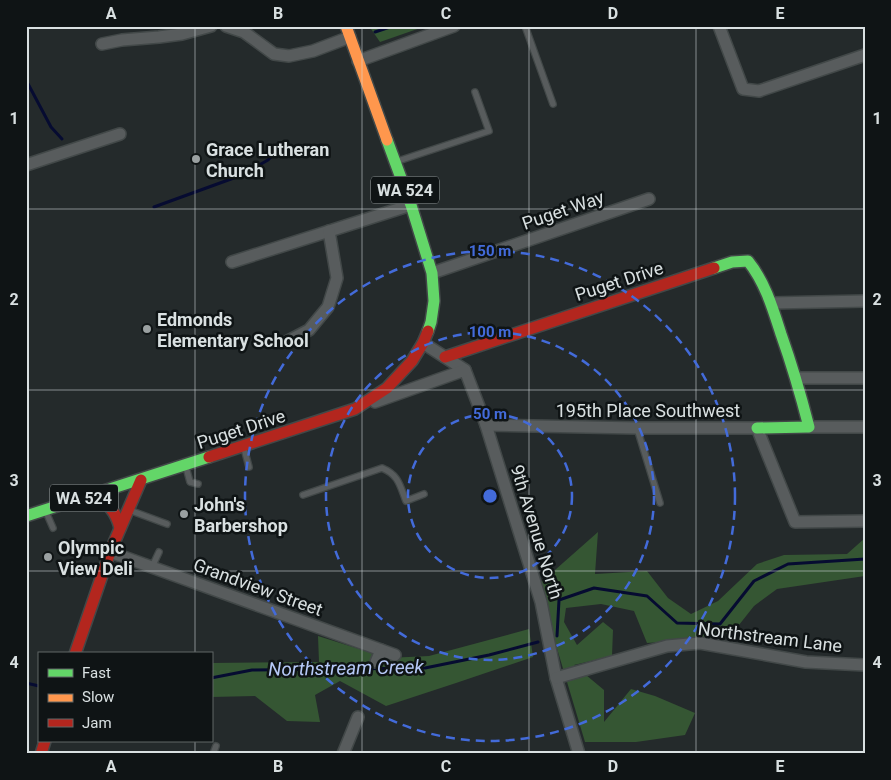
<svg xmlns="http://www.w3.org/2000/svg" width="891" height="780" font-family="Roboto,sans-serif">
<rect width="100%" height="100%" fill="#242a2b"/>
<g fill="#355633">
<path d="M369,26H426L380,42Z"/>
<path d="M598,532L595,574L647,571L668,598L691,614L718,601L757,564L784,555L847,554L865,538V576L777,589L754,606L735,630L716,638L647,643L634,611L601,604L566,608L564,622L577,645L603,622L613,630L612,656L574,665L604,690V722L631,689L655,696L695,713L685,735L636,742H585L538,585Z"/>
<path d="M529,629L533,657L456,683L386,706L340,681L315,695L320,722L287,721L255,696L211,697V663L319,662L318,636L388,658L429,656Z"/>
</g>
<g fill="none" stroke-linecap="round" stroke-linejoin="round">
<g stroke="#060b31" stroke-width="3">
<path d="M375,32L393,26"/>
<path d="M26,80L51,127L62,139"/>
<path d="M154,207L242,175L268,160L277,151L286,145"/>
<path d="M557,636L559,600L594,588L647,596L677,623L720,624L754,581L788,564L865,559"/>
<path d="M211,678L252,670L425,668L489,655L538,642"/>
<path d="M26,683L39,686"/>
</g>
<defs>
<g id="lane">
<path d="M525,26L553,104"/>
<path d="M398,161L489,131L475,92"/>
<path d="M637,428L660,503"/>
<path d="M244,448L249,467"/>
<path d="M186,467L190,482L198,484"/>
<path d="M303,495L382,468C399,475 400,486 406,501L424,494"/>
<path d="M129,510L167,524"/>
<path d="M46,512L53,528"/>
<path d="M95,546L110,552"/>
<path d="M152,567L159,552"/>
<path d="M213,754L216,746"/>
</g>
<g id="street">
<path d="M226,26L244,32L274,54L289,56L313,51L350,37"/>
<path d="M719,26L743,89L759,91L865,55"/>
<path d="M102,44L122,40L159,37L182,34L211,26"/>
<path d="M358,61L454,26"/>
<path d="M26,165L120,134"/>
<path d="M232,262L411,205"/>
<path d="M432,273L649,199"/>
<path d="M771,303L865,301"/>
<path d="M288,341L309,330L328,307L337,278L329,231"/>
<path d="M423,343L465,370L486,425L541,602L556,678L579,754"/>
<path d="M796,378H865"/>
<path d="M375,402L465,370"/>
<path d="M486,425L637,428H757L795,522L865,521"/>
<path d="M809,427H865"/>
<path d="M110,552L395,655"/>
<path d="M376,662L381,650"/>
<path d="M556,678L667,646L700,643L806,662L865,665"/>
<path d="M343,754L358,717"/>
</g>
<g id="fast">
<path d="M387,140L411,205L432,273L434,301L431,322L428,331"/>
<path d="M714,268L732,262L748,261C765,282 773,309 781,334C792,365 801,396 809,427L757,428"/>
<path d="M26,516L209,457"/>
</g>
<path id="slow" d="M346,26L387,140"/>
<g id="jam">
<path d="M445,357L714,268"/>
<path d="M209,457L355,409L387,388L412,361L423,343L428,331"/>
<path d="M93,495C108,503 116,511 120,528"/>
<path d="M75,654L110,552L141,480"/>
<path d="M41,754L45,741"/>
</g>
</defs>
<use href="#lane" stroke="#424848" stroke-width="8"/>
<use href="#street" stroke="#424848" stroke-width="14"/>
<use href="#fast" stroke="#424848" stroke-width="14"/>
<use href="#slow" stroke="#424848" stroke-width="14"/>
<use href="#jam" stroke="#424848" stroke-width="14"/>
<use href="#lane" stroke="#585c5d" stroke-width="5.5"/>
<use href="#street" stroke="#585c5d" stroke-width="11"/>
<use href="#fast" stroke="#63d668" stroke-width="11"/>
<use href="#slow" stroke="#ff974d" stroke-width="11"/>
<use href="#jam" stroke="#b3261e" stroke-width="11"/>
</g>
<path fill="none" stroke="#d9e0e1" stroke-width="1" stroke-opacity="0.55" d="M195,26V654M362,26V754M529,26V754M696,26V754M26,209H865M26,390H865M26,571H865M195,741V754"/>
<g fill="none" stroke="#436bda" stroke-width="2.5" stroke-dasharray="9 6">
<circle cx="490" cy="496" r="82"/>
<circle cx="490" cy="496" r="164"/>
<circle cx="490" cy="496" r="245"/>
</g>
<g fill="#9aa0a1" stroke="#0f1415" stroke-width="2">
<circle cx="196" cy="159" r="5"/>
<circle cx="147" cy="329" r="5"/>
<circle cx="184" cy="514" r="5"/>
<circle cx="48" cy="557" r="5"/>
</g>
<g text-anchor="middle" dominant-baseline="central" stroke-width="5" stroke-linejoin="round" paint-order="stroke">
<g fill="#0f1415" stroke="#9ca3a4" stroke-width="1">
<rect x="371" y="176.5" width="68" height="27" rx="4"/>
<rect x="50" y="484.5" width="68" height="27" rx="4"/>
</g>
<g font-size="16" font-weight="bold" fill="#d9e0e1">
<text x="405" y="190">WA 524</text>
<text x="84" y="498">WA 524</text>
</g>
<g font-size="18" font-weight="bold" fill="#d9e0e1" stroke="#0f1415" text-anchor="start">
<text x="206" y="149">Grace Lutheran<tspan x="206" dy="21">Church</tspan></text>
<text x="157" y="319">Edmonds<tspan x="157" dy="21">Elementary School</tspan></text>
<text x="194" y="504">John's<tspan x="194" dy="21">Barbershop</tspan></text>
<text x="58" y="547">Olympic<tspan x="58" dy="21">View Deli</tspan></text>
</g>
<g font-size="18" fill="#d9e0e1" stroke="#0f1415">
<text transform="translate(563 210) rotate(-19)">Puget Way</text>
<text transform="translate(619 281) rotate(-18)">Puget Drive</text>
<text x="648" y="410">195th Place Southwest</text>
<text transform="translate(241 429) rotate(-18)">Puget Drive</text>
<text transform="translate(537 532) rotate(73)">9th Avenue North</text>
<text transform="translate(258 587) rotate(20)">Grandview Street</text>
<text transform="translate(770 637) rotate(7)">Northstream Lane</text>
</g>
<g font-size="19" font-style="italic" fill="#b6c9f7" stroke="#0f1415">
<text transform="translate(346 668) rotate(-1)">Northstream Creek</text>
</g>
</g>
<circle cx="490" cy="496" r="8" fill="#436bda" stroke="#0f1415" stroke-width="2.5"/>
<g font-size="15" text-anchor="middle" font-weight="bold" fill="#436bda" stroke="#0f1415" stroke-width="5" stroke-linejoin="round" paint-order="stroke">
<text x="490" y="256">150 m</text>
<text x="490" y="337">100 m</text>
<text x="490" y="419">50 m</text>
</g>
<rect width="891" height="780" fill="none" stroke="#0f1415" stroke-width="55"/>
<rect x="38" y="652" width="175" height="90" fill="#0f1415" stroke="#606667"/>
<rect x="48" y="669" width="25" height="8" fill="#63d668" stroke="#606667"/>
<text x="82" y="678" font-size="15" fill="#d9e0e1">Fast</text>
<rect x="48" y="694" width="25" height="8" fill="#ff974d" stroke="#606667"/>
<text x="82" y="702" font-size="15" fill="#d9e0e1">Slow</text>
<rect x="48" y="719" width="25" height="8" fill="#b3261e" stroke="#606667"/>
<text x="82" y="728" font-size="15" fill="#d9e0e1">Jam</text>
<rect x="28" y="28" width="836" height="724" fill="none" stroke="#d9e0e1" stroke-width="2"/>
<g font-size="16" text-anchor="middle" font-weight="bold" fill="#d9e0e1">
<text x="111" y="19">A</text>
<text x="278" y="19">B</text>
<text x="446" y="19">C</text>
<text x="613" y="19">D</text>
<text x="780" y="19">E</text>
<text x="14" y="124">1</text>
<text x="877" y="124">1</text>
<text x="14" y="305">2</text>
<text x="877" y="305">2</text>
<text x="14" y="486">3</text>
<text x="877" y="486">3</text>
<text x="14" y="668">4</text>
<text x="877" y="668">4</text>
<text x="111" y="772">A</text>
<text x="278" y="772">B</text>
<text x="446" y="772">C</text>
<text x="613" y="772">D</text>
<text x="780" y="772">E</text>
</g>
</svg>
